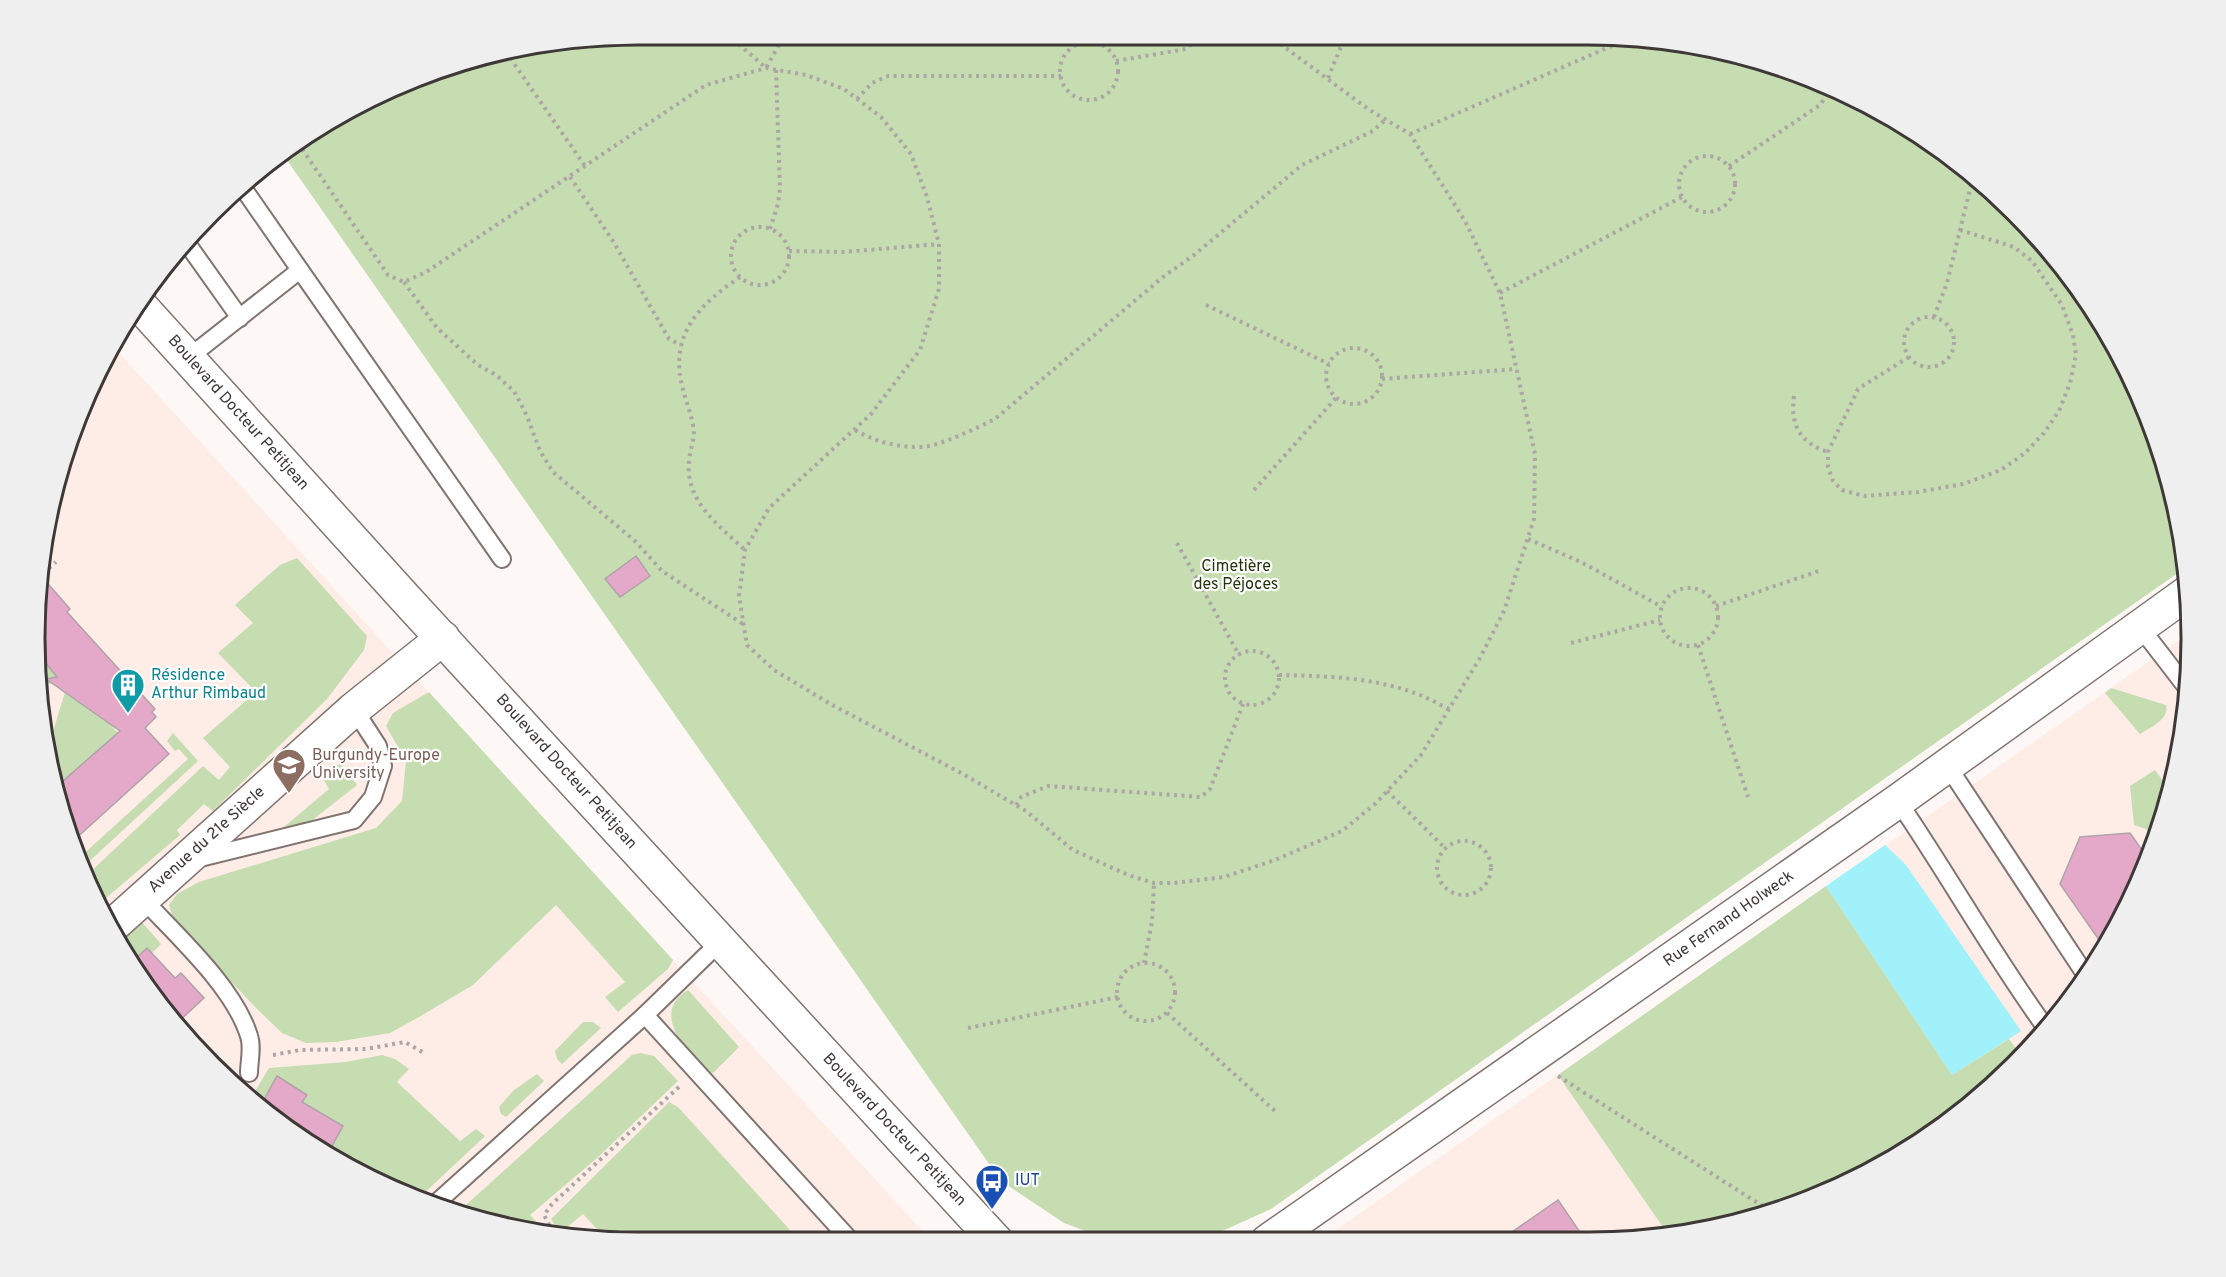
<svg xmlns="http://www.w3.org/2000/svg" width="2226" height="1277" font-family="Overpass,sans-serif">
<rect width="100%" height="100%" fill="#fdf8f6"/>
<g fill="#feece6">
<path d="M112,345L673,960L932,1241H599L445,1211L303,1141L240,1092L160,1006L115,940L67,833L46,756L35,639L55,482L97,372Z"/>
<path d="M2191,632L2180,756L2146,869L2090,974L2014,1066L1890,1161L1781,1211L1627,1241H1320Z"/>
</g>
<g fill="#c6dcb1">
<path d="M1627,36L1781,66L1923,136L2014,211L2090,303L2145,407L2180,520L2185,568L1271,1209L1200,1241H1112L1064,1223L1001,1181L282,153L371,97L445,66L559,40Z"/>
<path d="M297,558L367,636L364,650L327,699L213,811L204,804L177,830L180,835L99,904L86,876L203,766L219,780L230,767L203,738L256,692L218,653L253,623L235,605L280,565Z"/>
<path d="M36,649L57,677L48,679L53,683L39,687Z"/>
<path d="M2111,688L2166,705C2170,719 2151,727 2140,734L2105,693Z"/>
<path d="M65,692L90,702L118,733L55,788L46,755Z"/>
<path d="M429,692L673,960L668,969L618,1012L605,997L625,982L556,905L473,985L419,1017L390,1033L336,1042L306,1043L282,1033L256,1008L174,921L169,905L177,894L199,882L376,828L402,801L406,761L386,726L393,713Z"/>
<path d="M173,733L198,761L82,868L78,859L188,759L179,749L175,751L167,741Z"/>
<path d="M340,763L357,785L306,825L278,832L329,789L323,779Z"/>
<path d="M2155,770L2170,791L2154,842L2146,829L2134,825L2130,786Z"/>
<path d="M1826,886L1952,1075L2009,1039L2022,1057L2014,1066L1890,1161L1781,1211L1667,1233L1558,1075Z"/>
<path d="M140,920L161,944L152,953L147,948L131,963L117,942Z"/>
<path d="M688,990L739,1047L713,1073C701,1069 696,1061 688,1051C672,1031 660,1007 688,990Z"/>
<path d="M583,1022H593L601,1028L562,1064L557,1059L555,1051Z"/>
<path d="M640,1053L654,1056L678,1081L597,1158L530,1215L544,1230L457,1213L632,1055Z"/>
<path d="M382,1055L395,1059L409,1069L397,1082L460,1141L476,1129L485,1136L419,1198L303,1141L250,1100L269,1068L346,1062Z"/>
<path d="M537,1074L544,1081L506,1117L501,1114L499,1107L514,1090Z"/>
<path d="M669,1102L678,1107L800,1241H608L583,1214L560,1233L551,1219Z"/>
</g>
<path fill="#a0f1fa" d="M1885,845L1906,865L2021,1031L1952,1075L1826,886Z"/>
<g fill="#e4a9c8" stroke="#afa3a9" stroke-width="1.5">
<path d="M636,556L650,576L620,597L605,579Z"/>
<path d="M43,578L70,609L67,612L155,709L152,712L156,717L145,728L169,754L71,843L55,788L120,731L46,679L57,677L36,651L34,639Z"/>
<path d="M2130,833L2149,860L2146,869L2104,947L2060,884L2080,837Z"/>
<path d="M147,948L175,978L181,973L204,998L176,1024L160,1006L131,963Z"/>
<path d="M277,1076L307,1095L302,1102L343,1126L328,1153L303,1141L260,1107Z"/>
<path d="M1558,1200L1586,1241H1499Z"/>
</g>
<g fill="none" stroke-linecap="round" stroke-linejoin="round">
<defs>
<g id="service">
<path d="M186,242L240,318"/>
<path d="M300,270L502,559"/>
<path d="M188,358L300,270L241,185"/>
<path d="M2140,627L2187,688"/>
<path d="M1947,765L2087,977"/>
<path d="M1898,801C1949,876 1993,955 2046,1028"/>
<path d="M196,859L354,820L373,797L383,766L378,746L354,709"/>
<path d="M142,898C177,936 234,987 249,1036C253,1047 249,1062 249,1073"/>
<path d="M645,1015L851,1241"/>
<path d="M434,1205L645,1015L721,941"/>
</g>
<path id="minor" d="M110,928L354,709L443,638"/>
<path id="tertiary" d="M1268,1241L1898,801L2187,593"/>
<path id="secondary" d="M137,302L405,598L996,1241"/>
</defs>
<use href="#service" stroke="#807470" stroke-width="20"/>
<use href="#minor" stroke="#807470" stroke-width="36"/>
<use href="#tertiary" stroke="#807470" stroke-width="36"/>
<use href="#secondary" stroke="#807470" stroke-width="36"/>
<g stroke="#aca7a5" stroke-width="4" stroke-dasharray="3 4.5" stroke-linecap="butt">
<path d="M733,39L766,68L782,39"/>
<circle cx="1089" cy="71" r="29"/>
<path d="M506,52L585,166"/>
<path d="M1116,61L1186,49L1200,37"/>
<path d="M1328,78L1345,37"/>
<path d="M857,99L872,83L888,76H1061"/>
<path d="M1410,134L1632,37"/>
<path d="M298,143L388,275L404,282L426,272L706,85L766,68L806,75L844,89L881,117L911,154L927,197L939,244V289L920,350L871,414L769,508L745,550L739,596L747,645L774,670L834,706L963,774L1026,811L1073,850L1128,875L1154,883H1174L1224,877L1275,860L1342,831L1375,804L1421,755L1480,658L1504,611L1534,519L1535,454L1500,293L1465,221L1410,134L1368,109L1271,37"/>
<circle cx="1707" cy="184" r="28"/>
<path d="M1729,166L1820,105L1830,90"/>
<path d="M570,177L613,241L669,339L681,345"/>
<circle cx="760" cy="256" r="29"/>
<path d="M770,229L778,204L780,189L776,70"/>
<path d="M789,251L843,252L939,244"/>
<path d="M740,277C703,302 671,331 681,381C684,396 690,410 693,425C696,438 690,448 689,461C685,501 718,525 745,550"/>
<path d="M404,282L437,328L478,365L496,375L514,391L527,416L540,451L553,472L635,541L662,571L743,624"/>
<path d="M1500,293L1682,197"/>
<path d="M1206,305L1329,364"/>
<path d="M1934,317L1947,283L1973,177"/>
<circle cx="1929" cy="342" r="25"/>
<circle cx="1354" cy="376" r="28"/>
<path d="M1909,357L1858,389L1828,452V467L1833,481L1842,490L1864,496L1918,492L1963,484L2001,470L2025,453L2044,433L2059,411L2070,383L2076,355L2073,335L2062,305L2032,261L2014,247L1960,230"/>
<path d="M1382,379L1517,369"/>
<path d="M1794,396C1790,425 1800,443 1828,452"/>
<path d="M855,430C876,442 896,447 921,447C938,447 979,427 995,419L1163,277L1194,255L1302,165L1373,131L1386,119"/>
<path d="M1254,490L1336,398"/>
<path d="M1528,539L1583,563L1662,607"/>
<path d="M1177,543L1239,655"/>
<path d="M43,573L56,562"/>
<circle cx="1689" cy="617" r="29"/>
<path d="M1716,606L1819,571"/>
<path d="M1571,643L1660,620"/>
<path d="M1698,645L1748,797"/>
<circle cx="1252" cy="678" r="27"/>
<path d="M1279,675C1323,676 1369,677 1412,692C1424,696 1437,703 1449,709"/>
<path d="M1387,791L1445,848"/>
<path d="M1016,805L1021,797L1048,786L1201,797L1210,789L1243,704"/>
<circle cx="1464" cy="868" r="27"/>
<circle cx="1146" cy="992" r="29"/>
<path d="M1144,963L1152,922L1154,883"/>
<path d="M1167,1013L1276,1112"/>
<path d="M968,1028L1118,997"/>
<path d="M273,1055L300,1050L366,1049L405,1042L424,1053"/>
<path d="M1558,1076L1772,1212"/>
<path d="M553,1232L544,1215L552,1204L680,1086"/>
</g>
<use href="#service" stroke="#fff" stroke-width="16"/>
<use href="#minor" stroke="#fff" stroke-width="33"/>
<use href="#tertiary" stroke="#fff" stroke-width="33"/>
<use href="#secondary" stroke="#fff" stroke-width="33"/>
</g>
<defs>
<symbol id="building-pin" viewBox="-11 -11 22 30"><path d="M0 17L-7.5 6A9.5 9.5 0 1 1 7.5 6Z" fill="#0f9aa8" stroke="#fff"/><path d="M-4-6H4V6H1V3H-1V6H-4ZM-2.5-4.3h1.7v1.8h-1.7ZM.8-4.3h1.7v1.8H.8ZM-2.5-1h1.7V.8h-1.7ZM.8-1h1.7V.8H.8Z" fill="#fff"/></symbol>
<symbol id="university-pin" viewBox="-11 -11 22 30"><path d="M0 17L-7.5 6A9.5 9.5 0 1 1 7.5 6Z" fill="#8d6e63" stroke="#fff"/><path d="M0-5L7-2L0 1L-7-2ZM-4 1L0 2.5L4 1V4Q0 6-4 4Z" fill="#fff"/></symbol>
<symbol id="bus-pin" viewBox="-11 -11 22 30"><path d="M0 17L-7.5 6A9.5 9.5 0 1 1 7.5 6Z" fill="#1a4fb4" stroke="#fff"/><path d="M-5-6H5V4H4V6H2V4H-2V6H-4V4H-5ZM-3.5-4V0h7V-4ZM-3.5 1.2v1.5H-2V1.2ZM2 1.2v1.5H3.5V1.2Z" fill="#fff"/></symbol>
</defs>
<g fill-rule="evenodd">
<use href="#building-pin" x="109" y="666" width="38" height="52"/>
<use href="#university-pin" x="270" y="746" width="38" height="52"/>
<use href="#bus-pin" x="973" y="1162" width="38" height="52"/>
</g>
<g text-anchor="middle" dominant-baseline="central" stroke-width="4.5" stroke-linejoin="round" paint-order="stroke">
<g font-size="16" fill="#3e3837" stroke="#fff">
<text transform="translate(238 413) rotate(48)">Boulevard Docteur Petitjean</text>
<text transform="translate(566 772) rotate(48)">Boulevard Docteur Petitjean</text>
<text transform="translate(207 840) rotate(-42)">Avenue du 21e Siècle</text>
<text transform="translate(1729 919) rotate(-35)">Rue Fernand Holweck</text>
<text transform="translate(894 1130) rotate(47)">Boulevard Docteur Petitjean</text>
</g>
<g font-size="16" fill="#23340d" stroke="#fff">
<text x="1236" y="567">Cimetière<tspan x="1236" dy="18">des Péjoces</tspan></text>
</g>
<g font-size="16" fill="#0d838f" stroke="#fff" text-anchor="start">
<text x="151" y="676">Résidence<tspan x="151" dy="18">Arthur Rimbaud</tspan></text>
</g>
<g font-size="16" fill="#785e54" stroke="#fff" text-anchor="start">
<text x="312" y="756">Burgundy-Europe<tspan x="312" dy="18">University</tspan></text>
</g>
<g font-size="16" fill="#164399" stroke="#fff" text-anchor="start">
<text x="1015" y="1181">IUT</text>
</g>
</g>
<path d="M0 0H2226V1277H0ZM638 45H1588A593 593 0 0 1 2181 638V639A593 593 0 0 1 1588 1232H638A593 593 0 0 1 45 639V638A593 593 0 0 1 638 45Z" fill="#f0efef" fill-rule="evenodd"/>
<path fill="none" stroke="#3e3837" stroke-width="3" d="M638 45H1588A593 593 0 0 1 2181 638V639A593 593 0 0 1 1588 1232H638A593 593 0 0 1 45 639V638A593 593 0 0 1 638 45Z"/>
</svg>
